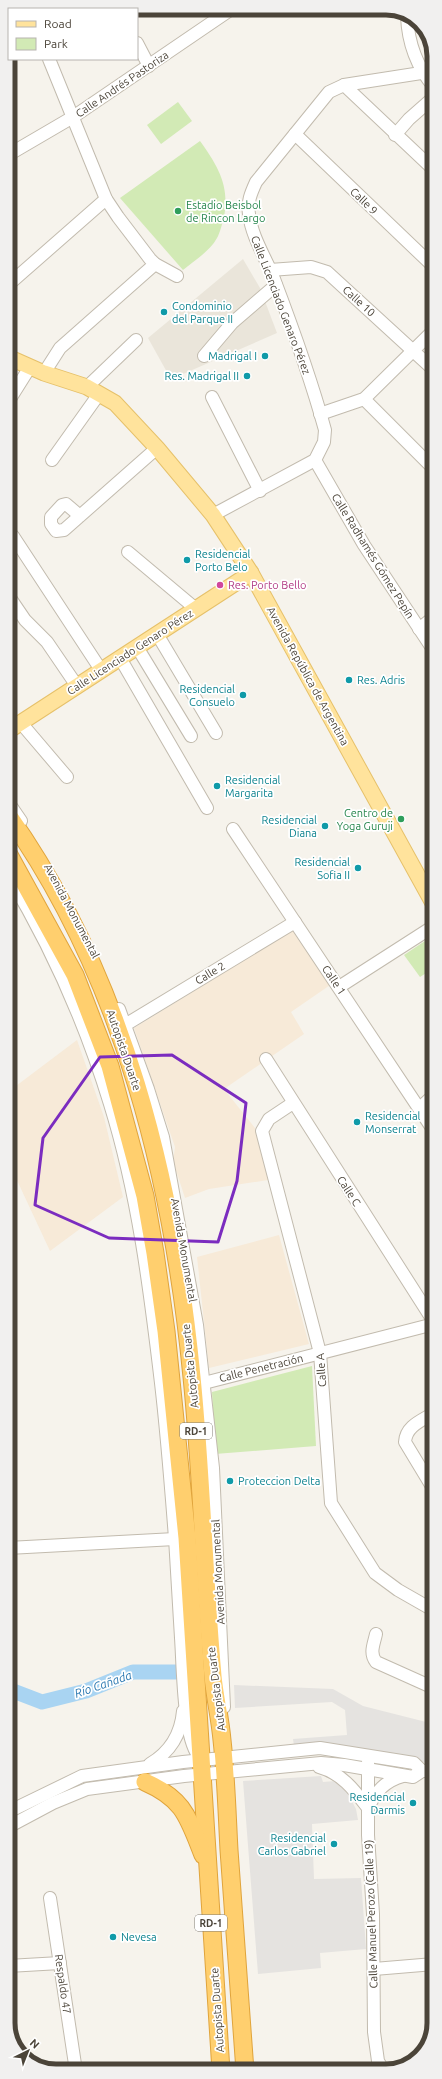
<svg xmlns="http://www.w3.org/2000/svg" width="442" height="2079" font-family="Ubuntu,sans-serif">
<rect width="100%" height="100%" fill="#f6f3ec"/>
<path fill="#eae5da" d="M243,259L260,288L277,333L183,374H168L148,338Z"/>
<g fill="#f7ead8">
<path d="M295,929L336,981L291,1012L304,1034L224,1089L255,1128L268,1180L209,1189L185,1198L173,1161L175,1147L134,1028Z"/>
<path d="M77,1040L104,1117L123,1197L50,1251L8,1161V1092Z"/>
<path d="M279,1235L309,1344L209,1368L197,1257Z"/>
</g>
<g fill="#d2eab5">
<path d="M178,102L192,121L161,144L147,125Z"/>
<path d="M200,141C218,166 230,186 224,217C222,224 220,233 217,238C210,251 194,261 183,270L120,198Z"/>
<path d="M434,935V968L420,977L404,955Z"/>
<path d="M312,1366L316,1446L215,1454L212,1392Z"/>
</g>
<g fill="#e5e3e0">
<path d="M234,1685L333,1689L363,1706L434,1724V1765L415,1760L294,1746L293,1739L347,1735L345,1710L332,1702L235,1708Z"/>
<path d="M321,1776L323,1782L335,1781L348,1794L356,1809L358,1820L312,1824L314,1879L361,1878L366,1949L320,1953L321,1968L258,1974L243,1781Z"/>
</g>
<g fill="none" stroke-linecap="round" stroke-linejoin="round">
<path stroke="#a9d4f2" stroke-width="15" d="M8,1689L42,1702L86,1691L133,1672H177"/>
<defs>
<g id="minor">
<path d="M118,8V9"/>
<path d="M407,16C408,42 417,67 434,87"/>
<path d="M137,43L149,66"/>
<path d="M49,59L106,199L118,217L150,259L155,264L177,276"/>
<path d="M344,85L434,170"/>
<path d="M295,134L434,267"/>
<path d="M395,135L409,119L434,97"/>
<path d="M8,155L73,117L233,8"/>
<path d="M270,270L311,267L327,272L434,370"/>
<path d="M8,285L106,199"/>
<path d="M204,356L232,323L276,285"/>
<path d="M44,373L60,348L155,264"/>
<path d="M87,387L136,340"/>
<path d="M212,397L260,491"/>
<path d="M364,399L434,469"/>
<path d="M8,402L30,367"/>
<path d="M320,414L364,399L434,330"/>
<path d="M52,460L99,394"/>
<path d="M315,460L364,545L434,651"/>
<path d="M213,515L315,460L324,442L325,430C311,379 293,329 274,279C266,258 252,238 249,214C247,202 251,193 256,182L329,92L344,85L434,71"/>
<path d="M80,516L66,504L62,505L51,517V524L56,531L64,530L157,448"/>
<path d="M13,536L101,670"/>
<path d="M128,552L196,609"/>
<path d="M8,595L25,620L47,642L77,686"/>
<path d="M419,629L434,617"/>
<path d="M157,634L216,733"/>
<path d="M137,647L191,736"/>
<path d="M120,658L207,808"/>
<path d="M21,723L67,777"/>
<path d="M432,752L434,751"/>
<path d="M8,802L21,821"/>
<path d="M233,829L434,1131"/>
<path d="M8,875C51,946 86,1025 110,1104C138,1194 150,1290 161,1383C167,1434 171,1486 175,1538C177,1571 179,1605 181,1638C183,1665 183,1735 198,1755"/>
<path d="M339,987L434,926"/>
<path d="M119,1009L148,1089L163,1137L197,1325L213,1468L224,1707"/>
<path d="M125,1025L295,922"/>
<path d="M266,1059L434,1322"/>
<path d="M293,1103L269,1119L262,1131L320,1353L331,1503L375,1573L398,1590L433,1610L434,1614"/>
<path d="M420,1108L434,1095"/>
<path d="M204,1383L434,1324"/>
<path d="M434,1413C421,1421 406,1426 405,1442L434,1490"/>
<path d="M8,1548L175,1539"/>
<path d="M376,1634C374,1644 369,1653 376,1662L434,1688"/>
<path d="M368,1762V1835L373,1914L374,2032L378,2061L384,2071"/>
<path d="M150,1764C170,1752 181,1735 183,1711"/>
<path d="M319,1767C342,1773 355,1791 368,1808C376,1791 385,1781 403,1776"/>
<path d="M8,1812L82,1776L183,1762L320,1748L414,1763L422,1771"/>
<path d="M8,1827L53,1803L87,1789L184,1776L321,1763L344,1765L413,1777L422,1771H434"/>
<path d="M50,1898L76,2071"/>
<path d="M8,1966L60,1963"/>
<path d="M374,1969L434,1964"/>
</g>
<g id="major">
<path d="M8,357L44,373L87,387L115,403L157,448L213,515L251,573L434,905"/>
<path d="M8,731L251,573"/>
</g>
<g id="highway">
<path d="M8,815C124,979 173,1181 192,1377C202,1477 204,1576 213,1676C215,1697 220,1718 222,1740C226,1776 227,1813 229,1850C234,1924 240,1997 245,2071"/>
<path d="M8,853L75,975L110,1066L145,1196L155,1253L166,1331L187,1538L221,2071"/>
<path d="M145,1782C184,1799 188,1817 203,1855"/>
</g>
</defs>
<use href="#minor" stroke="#c2bbae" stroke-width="14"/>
<use href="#major" stroke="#e6c16a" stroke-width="17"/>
<use href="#highway" stroke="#e0a43c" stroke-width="19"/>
<use href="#minor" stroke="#fff" stroke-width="12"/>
<use href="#major" stroke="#ffe39c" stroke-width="15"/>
<use href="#highway" stroke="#ffcf6e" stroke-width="17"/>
</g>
<path fill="none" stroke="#7b2cbf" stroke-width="3" stroke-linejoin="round" d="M172,1055L246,1103L237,1181L218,1242L109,1238L35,1205L43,1138L100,1057Z"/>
<g fill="#2e9e5b" stroke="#fff" stroke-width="1.5">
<circle cx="178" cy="211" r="4"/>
<circle cx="401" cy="819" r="4"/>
</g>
<g fill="#0f9aa8" stroke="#fff" stroke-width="1.5">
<circle cx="164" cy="312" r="4"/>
<circle cx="265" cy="356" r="4"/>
<circle cx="247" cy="376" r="4"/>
<circle cx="187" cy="560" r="4"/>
<circle cx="349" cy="680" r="4"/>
<circle cx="243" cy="695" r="4"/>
<circle cx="217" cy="786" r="4"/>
<circle cx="325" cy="826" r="4"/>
<circle cx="358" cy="868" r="4"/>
<circle cx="357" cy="1122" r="4"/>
<circle cx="230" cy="1481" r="4"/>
<circle cx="413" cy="1803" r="4"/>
<circle cx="334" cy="1844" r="4"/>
<circle cx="113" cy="1937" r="4"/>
</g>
<circle fill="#d1479c" stroke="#fff" stroke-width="1.5" cx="220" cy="585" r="4"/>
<g text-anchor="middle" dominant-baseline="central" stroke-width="3.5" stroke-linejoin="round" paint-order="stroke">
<g fill="#fff" stroke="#817c74" stroke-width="1">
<rect x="180" y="1423" width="32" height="16" rx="3"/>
<rect x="195" y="1915" width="32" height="16" rx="3"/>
</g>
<g font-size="10" font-weight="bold" fill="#4b4439">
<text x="196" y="1431">RD-1</text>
<text x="211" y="1923">RD-1</text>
</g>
<g font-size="11" fill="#4b4439" stroke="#fff">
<text transform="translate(122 84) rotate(-34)">Calle Andrés Pastoriza</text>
<text transform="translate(364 201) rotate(44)">Calle 9</text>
<text transform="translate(359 301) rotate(42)">Calle 10</text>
<text transform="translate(281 305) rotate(69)">Calle Licenciado Genaro Pérez</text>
<text transform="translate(373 556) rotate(58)">Calle Radhamés Gómez Pepín</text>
<text transform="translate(130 652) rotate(-33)">Calle Licenciado Genaro Pérez</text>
<text transform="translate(308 676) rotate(61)">Avenida República de Argentina</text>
<text transform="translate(72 911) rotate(62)">Avenida Monumental</text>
<text transform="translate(210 973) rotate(-31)">Calle 2</text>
<text transform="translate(334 980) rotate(56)">Calle 1</text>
<text transform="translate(124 1050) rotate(71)">Autopista Duarte</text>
<text transform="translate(349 1191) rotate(57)">Calle C</text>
<text transform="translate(184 1250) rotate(80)">Avenida Monumental</text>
<text transform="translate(190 1366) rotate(-96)">Autopista Duarte</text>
<text transform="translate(261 1368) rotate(-14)">Calle Penetración</text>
<text transform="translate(321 1370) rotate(-94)">Calle A</text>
<text transform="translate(218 1572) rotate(-93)">Avenida Monumental</text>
<text transform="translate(216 1689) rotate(-97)">Autopista Duarte</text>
<text transform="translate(371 1914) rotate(-92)">Calle Manuel Perozo (Calle 19)</text>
<text transform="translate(63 1984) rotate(82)">Respaldo 47</text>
<text transform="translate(217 2010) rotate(-94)">Autopista Duarte</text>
</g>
<g font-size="11" fill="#27864d" stroke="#fff" text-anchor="start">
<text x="186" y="205">Estadio Beisbol<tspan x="186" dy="13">de Rincon Largo</tspan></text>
<text x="393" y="813" text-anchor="end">Centro de<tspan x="393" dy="13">Yoga Guruji</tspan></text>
</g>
<g font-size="11" fill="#0d838f" stroke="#fff" text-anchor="start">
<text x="172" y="306">Condominio<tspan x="172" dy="13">del Parque II</tspan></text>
<text x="257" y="356" text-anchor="end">Madrigal I</text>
<text x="239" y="376" text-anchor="end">Res. Madrigal II</text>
<text x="195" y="554">Residencial<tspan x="195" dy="13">Porto Belo</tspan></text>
<text x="357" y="680">Res. Adris</text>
<text x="235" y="689" text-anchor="end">Residencial<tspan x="235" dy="13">Consuelo</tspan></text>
<text x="225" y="780">Residencial<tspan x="225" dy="13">Margarita</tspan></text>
<text x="317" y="820" text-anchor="end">Residencial<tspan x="317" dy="13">Diana</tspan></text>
<text x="350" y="862" text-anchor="end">Residencial<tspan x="350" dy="13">Sofia II</tspan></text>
<text x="365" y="1116">Residencial<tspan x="365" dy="13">Monserrat</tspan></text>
<text x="238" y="1481">Proteccion Delta</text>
<text x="405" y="1797" text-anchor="end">Residencial<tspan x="405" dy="13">Darmis</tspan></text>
<text x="326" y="1838" text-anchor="end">Residencial<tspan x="326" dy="13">Carlos Gabriel</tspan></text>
<text x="121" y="1937">Nevesa</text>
</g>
<g font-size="11" fill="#b23c85" stroke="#fff" text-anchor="start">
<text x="228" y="585">Res. Porto Bello</text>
</g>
<g font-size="12" font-style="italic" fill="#2e7ab2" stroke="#fff">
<text transform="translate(103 1684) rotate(-19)">Río Cañada</text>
</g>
</g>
<path d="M0 0H442V2079H0ZM56 15H386A41 41 0 0 1 427 56V2023A41 41 0 0 1 386 2064H56A41 41 0 0 1 15 2023V56A41 41 0 0 1 56 15Z" fill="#f1f0ef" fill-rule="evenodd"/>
<path fill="none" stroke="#4b4439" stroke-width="5" d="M56 15H386A41 41 0 0 1 427 56V2023A41 41 0 0 1 386 2064H56A41 41 0 0 1 15 2023V56A41 41 0 0 1 56 15Z"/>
<rect x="8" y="8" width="130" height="52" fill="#ffffff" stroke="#b7b4b0"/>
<rect x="16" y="21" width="20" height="6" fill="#ffe39c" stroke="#b7b4b0"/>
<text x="44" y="28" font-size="12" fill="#4b4439">Road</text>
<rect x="16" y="38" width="20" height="12" fill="#d2eab5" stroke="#b7b4b0"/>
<text x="44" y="48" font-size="12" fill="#4b4439">Park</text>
<g transform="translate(28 2051) rotate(43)" stroke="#ffffff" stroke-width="3" paint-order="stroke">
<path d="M0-3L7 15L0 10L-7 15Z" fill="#4b4439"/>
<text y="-6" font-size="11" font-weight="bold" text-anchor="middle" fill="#4b4439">N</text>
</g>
</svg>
